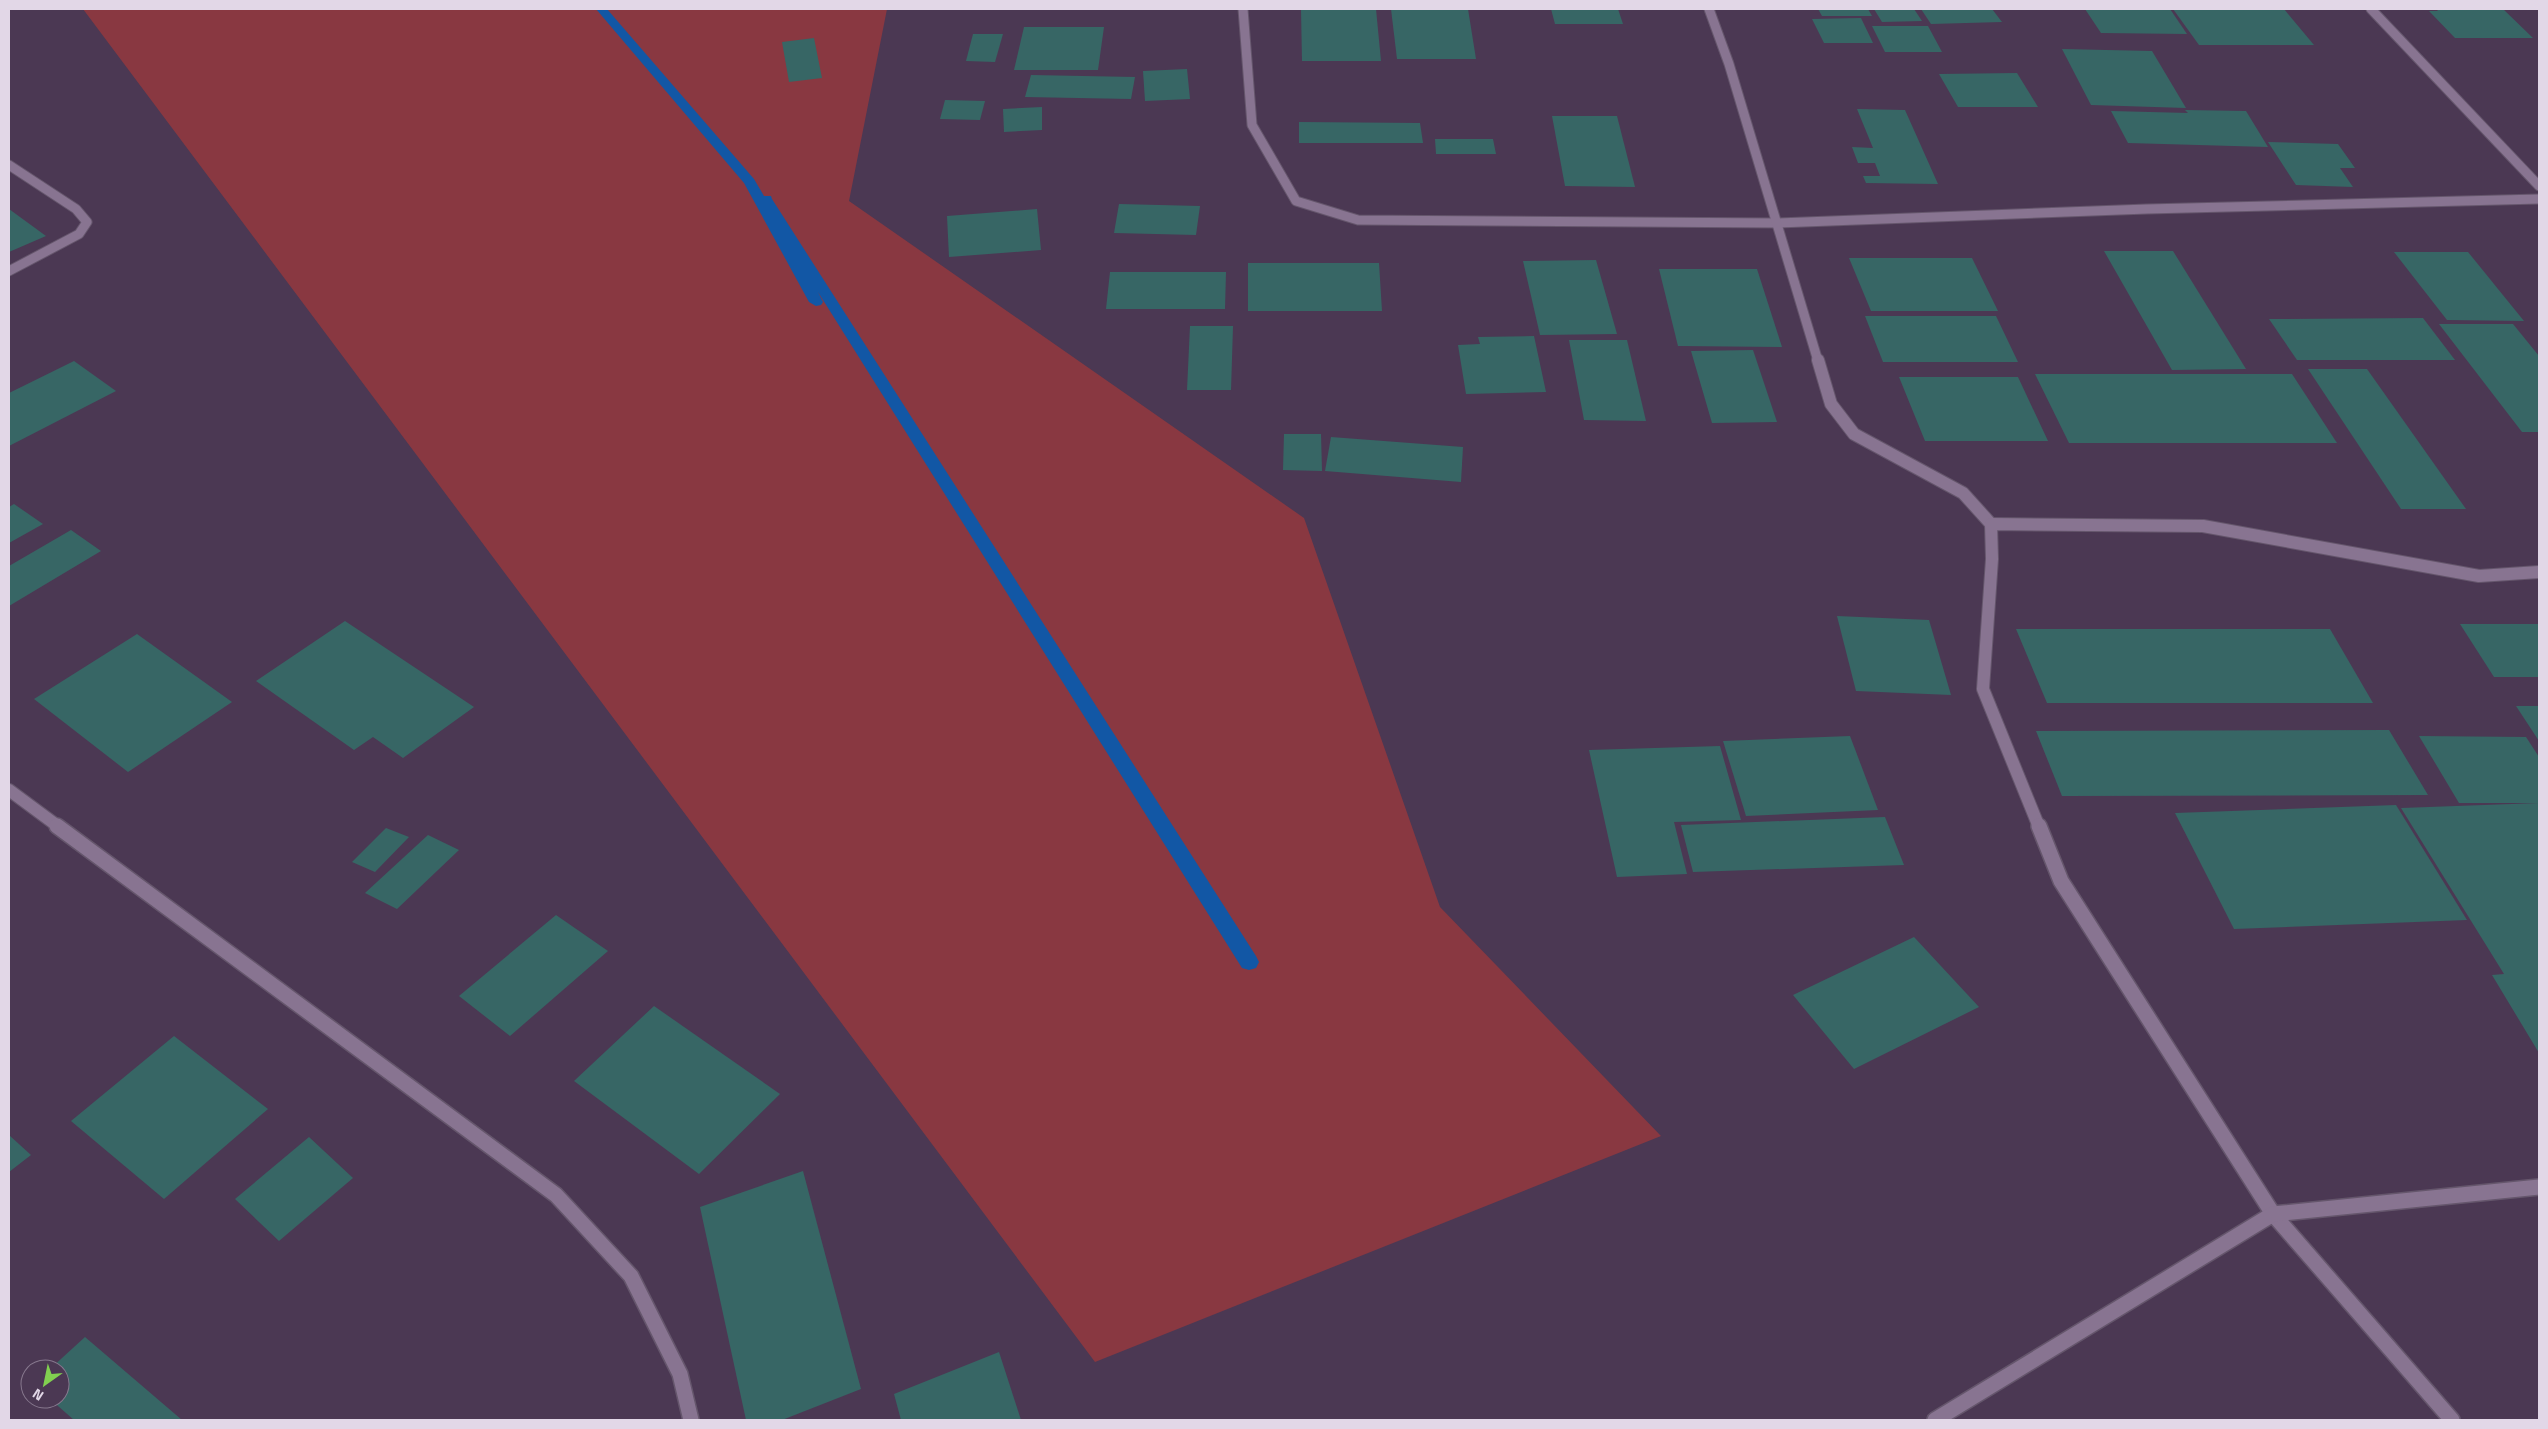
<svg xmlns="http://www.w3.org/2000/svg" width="2548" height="1429" font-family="'Titillium Web',sans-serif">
<rect width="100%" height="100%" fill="#4b3853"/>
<path fill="#893841" d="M83,9H887L849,201L1304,518L1440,907L1661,1136L1095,1362Z"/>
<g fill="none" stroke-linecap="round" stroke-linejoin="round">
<path fill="#1257a5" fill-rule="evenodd" d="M596,9H607L754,179L764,196H771L772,199L1256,956L1259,962L1256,968L1249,970L1242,968L818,292L823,302L821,305L816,306L809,302L744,183Z"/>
</g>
<g fill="#376665">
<path d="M1301,9H1376L1381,61H1302Z"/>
<path d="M1391,9H1468L1476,59H1397Z"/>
<path d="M1551,9H1618L1623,24H1555Z"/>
<path d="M1818,9H1868L1872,16H1822Z"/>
<path d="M1874,9H1914L1922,21L1882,22Z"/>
<path d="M1921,9H1992L2002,22L1931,24Z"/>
<path d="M2085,9H2170L2187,34L2101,33Z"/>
<path d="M2173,9H2284L2314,45H2199Z"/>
<path d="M2436,9H2503L2533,38H2455L2429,11H2438Z"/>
<path d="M1861,18L1873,43H1824L1812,19Z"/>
<path d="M1872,26H1928L1942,52H1885Z"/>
<path d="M1024,27H1104L1098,70H1014Z"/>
<path d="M973,34H1003L995,62L966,61Z"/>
<path d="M814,38L822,78L789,82L782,42Z"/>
<path d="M2062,49L2152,51L2186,108L2091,105Z"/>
<path d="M1187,69L1190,99L1145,101L1143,71Z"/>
<path d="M2017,73L2038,107H1958L1939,74Z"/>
<path d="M1031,75L1135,77L1131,99L1025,97Z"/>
<path d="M945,100L985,101L980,120L940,119Z"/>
<path d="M1042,107V130L1004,132L1003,109Z"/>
<path d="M1857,109L1905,110L1938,184L1866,183L1863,176H1880L1875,163H1858L1852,147L1873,148Z"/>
<path d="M2185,110L2246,111L2268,147L2128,143L2111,111L2188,113Z"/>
<path d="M1552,116H1617L1635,187L1565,186Z"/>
<path d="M1299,122L1420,123L1423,143H1299Z"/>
<path d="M1435,139H1493L1496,154H1436Z"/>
<path d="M2268,142L2338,144L2355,168H2340L2353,187L2296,185Z"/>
<path d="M1119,204L1200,206L1196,235L1114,233Z"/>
<path d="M9,209L46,236L9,252Z"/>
<path d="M1037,209L1041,250L949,257L947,216Z"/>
<path d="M2104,251H2173L2246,369L2172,370Z"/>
<path d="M2394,252H2468L2524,321L2447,320Z"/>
<path d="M1849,258H1972L1998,311H1871Z"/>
<path d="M1596,260L1617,334L1540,335L1523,261Z"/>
<path d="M1248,263H1379L1382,311H1248Z"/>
<path d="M1659,269H1757L1782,347L1678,346Z"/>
<path d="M1110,272H1226L1225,309H1106Z"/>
<path d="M1865,316H1996L2018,362H1883Z"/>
<path d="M2423,318L2455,360H2297L2269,319Z"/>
<path d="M2439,324H2513L2539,356V432H2522Z"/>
<path d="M1190,326H1233L1231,390H1187Z"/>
<path d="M1534,336L1546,392L1466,394L1458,345L1480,344L1478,337Z"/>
<path d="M1569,340H1627L1646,421L1584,420Z"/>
<path d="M1753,350L1777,422L1712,423L1691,351Z"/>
<path d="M74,361L116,391L9,446V393Z"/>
<path d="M2308,369H2367L2466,509H2401Z"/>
<path d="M2035,374H2292L2337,443H2069Z"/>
<path d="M1899,377H2018L2048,441H1925Z"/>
<path d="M1284,434H1321L1322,471L1283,470Z"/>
<path d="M1331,437L1463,447L1461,482L1325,471Z"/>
<path d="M14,504L43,524L9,543V507Z"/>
<path d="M71,530L101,551L9,606V566Z"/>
<path d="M1837,616L1929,620L1951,695L1856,691Z"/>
<path d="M345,621L474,707L403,758L373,737L354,750L256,681Z"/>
<path d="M2460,624H2539V677H2494Z"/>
<path d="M2016,629H2330L2373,703H2047Z"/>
<path d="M137,634L232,702L128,772L34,699Z"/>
<path d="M2516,706H2539V741Z"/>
<path d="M2389,730L2428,795L2062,796L2036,731Z"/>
<path d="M1850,736L1878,810L1746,816L1723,741Z"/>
<path d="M2419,736L2526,737L2539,757V803H2459Z"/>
<path d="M1720,746L1741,820L1674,822L1687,874L1617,877L1589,750Z"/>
<path d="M2539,803V1053L2492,975L2504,974L2401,808Z"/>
<path d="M2396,805L2467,920L2234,929L2175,813Z"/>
<path d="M1885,817L1904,865L1693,872L1681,825Z"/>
<path d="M386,828L409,837L375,872L352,862Z"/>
<path d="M428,835L459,850L397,909L365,893Z"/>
<path d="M556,915L608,951L510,1036L459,996Z"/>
<path d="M1914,937L1979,1007L1854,1069L1793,995Z"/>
<path d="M654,1006L780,1094L699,1174L574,1081Z"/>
<path d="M174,1036L268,1109L164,1199L71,1121Z"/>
<path d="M9,1135L31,1155L9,1172Z"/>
<path d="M309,1137L353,1178L279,1241L235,1199Z"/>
<path d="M803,1171L861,1389L782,1420H746L700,1207Z"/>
<path d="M85,1337L182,1420H74L50,1399H60V1369H50Z"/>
<path d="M999,1352L1021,1420H901L894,1394Z"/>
</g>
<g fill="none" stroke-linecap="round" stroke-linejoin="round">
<defs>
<g id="minor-far2">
<path d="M1243,9L1252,125L1296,201L1358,220L1777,223L2147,209L2539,199"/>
<path d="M1709,9L1729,64L1818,361"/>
<path d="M2371,9L2539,186"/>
<path d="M9,165L76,209L87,222L79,234L9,271"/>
</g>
<g id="minor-far1">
<path d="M1818,360L1831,404L1854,434L1963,493L1991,524"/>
<path d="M9,790L59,827"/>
<path d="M2039,827L1983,689L1992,559L1991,524L2203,526L2479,576L2539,572"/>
</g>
<g id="minor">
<path d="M57,826L556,1195L631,1276L680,1374L691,1420"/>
<path d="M2039,826L2061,881L2273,1214L2452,1420"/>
<path d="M1935,1420L2273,1214L2539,1187"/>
</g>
</defs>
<use href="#minor-far2" stroke="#65566c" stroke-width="11"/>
<use href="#minor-far1" stroke="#65566c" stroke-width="14"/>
<use href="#minor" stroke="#65566c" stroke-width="18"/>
<use href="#minor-far2" stroke="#887491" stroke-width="9"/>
<use href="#minor-far1" stroke="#887491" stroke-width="12"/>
<use href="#minor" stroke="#887491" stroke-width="15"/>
</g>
<rect width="2548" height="1429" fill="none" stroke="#e2d7e7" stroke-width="20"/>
<g transform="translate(45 1384) rotate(213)"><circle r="24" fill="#4b3853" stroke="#87788e"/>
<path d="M0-4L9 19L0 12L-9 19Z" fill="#81d050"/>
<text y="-8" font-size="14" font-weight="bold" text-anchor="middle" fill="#e2d7e7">N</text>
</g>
</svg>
